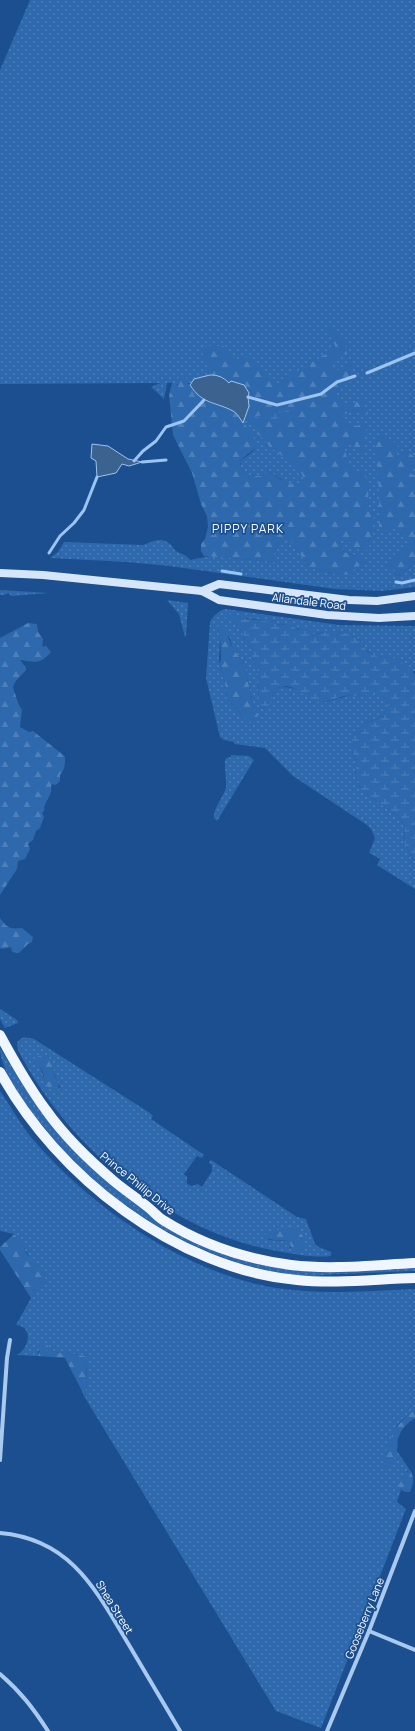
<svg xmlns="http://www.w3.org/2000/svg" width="415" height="1731" font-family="Manrope,sans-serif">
<defs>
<pattern id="green-dots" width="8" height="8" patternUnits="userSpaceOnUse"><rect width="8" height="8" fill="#2e69ad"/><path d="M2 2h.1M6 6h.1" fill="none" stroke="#4d80b9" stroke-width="1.8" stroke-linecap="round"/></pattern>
<pattern id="forest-firs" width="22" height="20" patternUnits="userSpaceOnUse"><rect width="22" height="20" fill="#2e69ad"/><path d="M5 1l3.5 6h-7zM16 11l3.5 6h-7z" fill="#4d80b9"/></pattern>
<pattern id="wetland-marsh" width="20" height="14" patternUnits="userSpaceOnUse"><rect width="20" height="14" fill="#2e69ad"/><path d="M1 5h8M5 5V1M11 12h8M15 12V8" fill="none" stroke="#4d80b9"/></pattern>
</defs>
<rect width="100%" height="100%" fill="#1b4f8f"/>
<g fill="url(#green-dots)" fill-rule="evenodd">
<path d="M30,0H415V554L395,570L396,576L401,575L415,562V587L382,591L335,589L169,566L127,562L50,558L58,552L64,542L143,545C152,542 161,536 170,544C173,546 174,550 176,551C182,555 186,554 190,560L211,556L275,562L273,556L276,548L284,535C296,544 300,558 311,567C318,572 339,574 348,575L357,566L356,556L343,551L282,480L268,471L265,476L247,475L241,468L240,461C245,457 253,453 255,448L202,383H178L175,390L169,395L172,383H167L164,399L151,387L160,383L0,384V70Z"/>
<path d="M0,590L49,593L11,596L9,593L4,595H0Z"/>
<path d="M167,600L188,603L186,636L185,637L179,614Z"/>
<path d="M226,609L339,625L415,626V671L412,672C405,666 398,659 389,657C383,656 379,658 374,655C363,650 366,645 360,640C350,631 324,630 312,635C300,631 290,623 276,624L275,622L237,617L230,614L227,618C235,623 246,633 245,643L252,649V657L259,676L258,698L268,707L275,689C291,682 309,696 325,702L347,696H357L369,692H380L388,703L384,715L377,719L367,722L352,751L356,761L355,776L362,791L398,816L405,827L404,842L412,858L415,861V889L377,865L380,859L369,853L375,838L371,829L367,825L293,776L265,748L234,744V742L224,740L220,737L206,678L210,622C213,616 219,610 226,609ZM218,626L230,638L232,647L244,664L254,709L243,716L227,699L225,683L219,664L220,638Z"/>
<path d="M231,755L249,756L254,760L217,821L214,818C213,808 224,797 226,787C227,778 223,764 226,758L231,757Z"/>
<path d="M0,1009L17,1020L18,1023L5,1028L0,1019Z"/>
<path d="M24,1037L34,1039L150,1113L153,1116L151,1119L204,1155L202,1158L197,1156L184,1174L187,1177V1184L192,1186L198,1184L202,1187L212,1171V1165L209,1163L211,1160L297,1217L306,1219L315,1244L319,1247L331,1252V1256C314,1258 294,1254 277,1251C169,1232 68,1147 19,1052C16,1044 16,1041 24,1037ZM39,1064L53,1069C54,1077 59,1081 60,1088L47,1086ZM295,1228C300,1234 306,1244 301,1252L290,1248V1242L288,1241L268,1240L270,1233H274L279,1230Z"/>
<path d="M0,1048L25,1089L60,1136L96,1172L138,1205L252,1260L415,1267V1271C391,1272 367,1273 343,1274C329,1274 317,1277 304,1276C205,1267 104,1204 43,1126C29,1109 0,1071 0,1048Z"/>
<path d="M0,1091C10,1105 19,1122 30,1136C89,1206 184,1273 276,1288C322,1295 368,1291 415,1289V1410C393,1426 394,1426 395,1453V1447L398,1440L397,1451L410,1470L407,1471L400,1483H397L401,1490L397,1502L406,1509L321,1728L276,1711L90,1406L85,1397L87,1382L86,1356L55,1352L47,1345L38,1351V1356L17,1355C29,1348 34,1327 16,1325L31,1298L39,1291L31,1259L14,1234L0,1231Z"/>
</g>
<g fill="url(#forest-firs)">
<path d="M332,327C341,330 346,343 348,352L333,363L330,367L332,371L338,370L349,362L352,365L354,379L333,393L335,396H341L343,404C351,408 355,402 361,399L364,403L362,407L368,411V414L353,412L344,414L342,419L356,426L362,424H367L364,443L366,449L361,452L349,442L344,445C348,462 347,469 365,474C372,488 364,506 374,518L371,544L367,550C356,553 352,543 344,537L340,538L338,545L343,551L363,559V566H357L354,570V574L348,575C339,574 318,572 311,567C300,558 297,545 284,536L276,548L273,556L276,562L204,556L201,551V544L205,539L208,527L207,516L201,504L192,473L173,435L169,395L178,385L177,379L180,377H186L188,384L190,385L196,393L204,400L235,411L252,434L257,445C253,452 246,455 240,461L241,468L247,475L264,476L268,471C277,478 293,489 304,482L302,474L296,465L271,448L249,423L247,414L249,406L244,385L231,381L229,383C223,377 218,375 210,375L206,360L201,351L206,346H223L236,359L251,357C261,365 266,377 277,385L287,377L336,348L327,329Z"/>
<path d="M382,436L391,439L399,446L394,456L398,459L406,450L415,458V465L409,473L413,475L415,473V562L401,575L396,576L395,570H391L387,565L395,554L409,544L410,539L398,527L390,528L379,535V493L376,446L378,439Z"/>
<path d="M28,623L37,624L38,632L43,639L42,647L46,646L51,652C40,665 35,662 20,660L26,668V670L15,682L13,687C15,693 18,705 22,710L20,727L29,732L33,731L62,754L65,757C65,764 65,770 60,775V781L56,785L52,784L51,786C53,796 44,801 44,811L42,813L44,817L40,828L36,831L33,840L28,844L30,849L25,859L18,861L17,869L0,895V638Z"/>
<path d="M218,626L226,631L232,647L244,664L254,709L258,715L255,722H249L227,699L225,683L219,664L221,659L220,638Z"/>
<path d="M0,918C8,929 10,929 22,928L33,937L32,942L28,944L19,953L12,952L11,947L2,949L0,948Z"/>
<path d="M45,1054L53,1061L54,1075L59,1083L58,1092H54L45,1084L43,1072L37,1062V1057Z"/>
<path d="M287,1226L295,1228L303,1236V1248L301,1252L291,1250L290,1242L288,1241L265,1239L266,1233H274Z"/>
<path d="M14,1234L24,1247L26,1253L40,1267L44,1276L43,1283L39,1291L31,1298L0,1250V1247Z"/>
<path d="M41,1344L47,1345L55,1352L86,1356L87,1382L85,1397L65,1358L38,1356Z"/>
<path d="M415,1410V1418C393,1432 398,1447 392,1467L388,1469L383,1465C387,1441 395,1423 415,1410Z"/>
<path d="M410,1470C415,1478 413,1484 410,1492C403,1493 400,1489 396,1483H400L402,1475Z"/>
</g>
<g fill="url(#wetland-marsh)">
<path d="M290,409L297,410C282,418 271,423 254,417C266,413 279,415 290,409Z"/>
<path d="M230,614C243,620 261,620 275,622L276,624L291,625L298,630L307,627L311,630L313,635C325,630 349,630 360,640C366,645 363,651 374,655C379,658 382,656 386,656C396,656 408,668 415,674V861L412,858L404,842L405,827L398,816L362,791L355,776L356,761L352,751V740L356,731L367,722L377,719L384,715L388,703L379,692C371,692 366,695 358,696C354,697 349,695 345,696C335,698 325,704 315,701C299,695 294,680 275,689L268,708L261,705L258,698L259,676L252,657V649L245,643C246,632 233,621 223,617Z"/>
</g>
<g fill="#3c6290" stroke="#9cc4f0">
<path d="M210,375C218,375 223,377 229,383L231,381L244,385L249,393L248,397L249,406L243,423C241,420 237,413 233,411C214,401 203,405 190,385L194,379Z"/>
<path d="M92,444L108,446L128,459L142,462L129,466L122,464L116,473L97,477L96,461L91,458Z"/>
</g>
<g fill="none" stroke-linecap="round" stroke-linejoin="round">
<g stroke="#9cc4f0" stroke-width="3">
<path d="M367,373L415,353"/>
<path d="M248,397L277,405L321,394L337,382L355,376"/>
<path d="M134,461L143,451L156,441L166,427L184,421L204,400"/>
<path d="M142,462L166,460"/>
<path d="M49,553L60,536L74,523L84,510L97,477"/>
<path d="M222,571L241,574"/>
<path d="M396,582L402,583L415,580"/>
</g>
<g stroke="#a9c9ee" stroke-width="4">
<path d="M0,1460L7,1358L10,1340"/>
<path d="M0,1533C71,1539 96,1590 129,1645C146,1674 163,1702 180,1731"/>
<path d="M369,1631L415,1650"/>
<path d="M0,1674C21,1692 33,1708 48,1731"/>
<path d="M327,1731L369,1631L415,1511"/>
</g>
<g stroke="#d6e6fa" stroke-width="8">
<path d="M0,573L43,575L202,591L219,600L327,615L379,618L415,616"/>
<path d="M202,591L219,584L349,600L377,601L415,596"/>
</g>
<g stroke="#f0f6ff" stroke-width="10">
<path d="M0,1035C14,1061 29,1087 46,1110C65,1137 90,1161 115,1182C126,1191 138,1199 149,1208C154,1212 158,1217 163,1220C201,1244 246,1259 291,1265C332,1270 374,1265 415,1263"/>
<path d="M0,1072C57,1176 176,1269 297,1280C336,1284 376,1279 415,1278"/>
</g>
</g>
<g text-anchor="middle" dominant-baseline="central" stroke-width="3.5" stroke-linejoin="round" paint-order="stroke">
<g font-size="11" fill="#fff" stroke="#1b4f8f">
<text transform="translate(309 601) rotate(7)">Allandale Road</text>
<text transform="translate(138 1183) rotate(39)">Prince Phillip Drive</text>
<text transform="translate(115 1607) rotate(58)">Shea Street</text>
<text transform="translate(364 1618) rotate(-68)">Gooseberry Lane</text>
</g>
<g font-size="12" letter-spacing="1" fill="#fff" stroke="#1b4f8f">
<text x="248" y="528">PIPPY PARK</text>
</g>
</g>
</svg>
